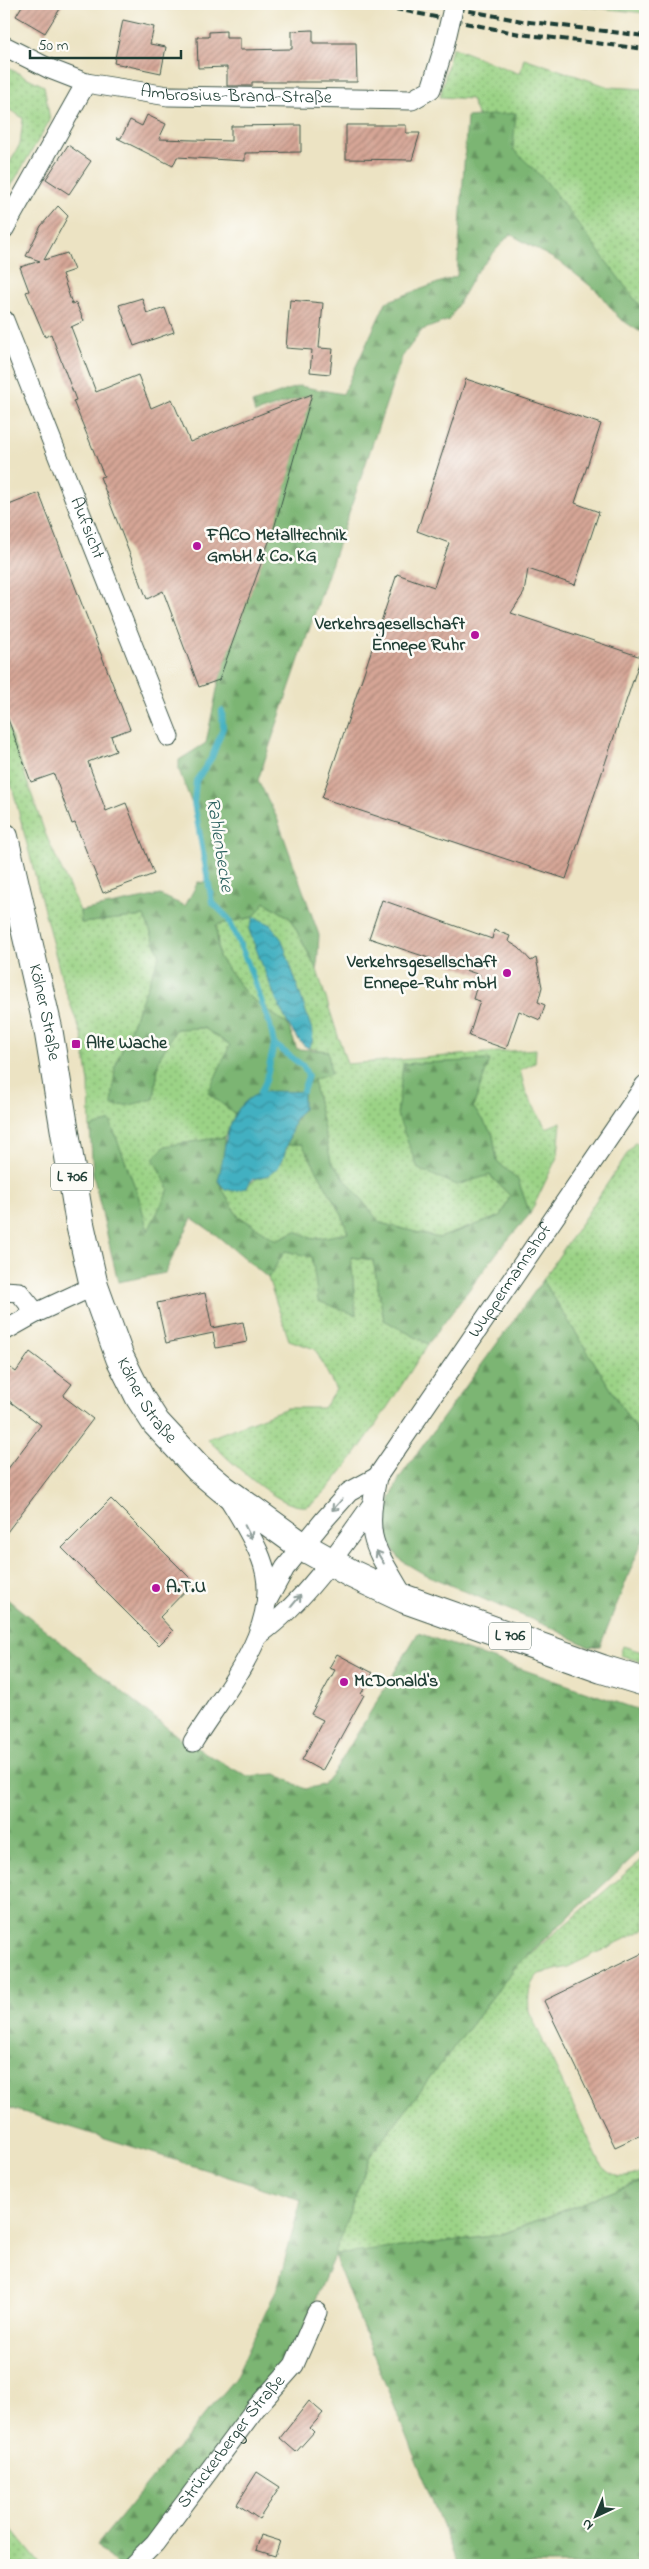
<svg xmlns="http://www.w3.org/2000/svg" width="649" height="2569" font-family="'Indie Flower',sans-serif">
<defs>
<pattern id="grass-dots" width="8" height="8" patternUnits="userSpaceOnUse" patternTransform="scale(1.25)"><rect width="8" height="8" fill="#9bd386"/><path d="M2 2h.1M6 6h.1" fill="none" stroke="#7eac6e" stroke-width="1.8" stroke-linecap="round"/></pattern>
<pattern id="forest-firs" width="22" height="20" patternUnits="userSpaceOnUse" patternTransform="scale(1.25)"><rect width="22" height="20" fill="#7cb573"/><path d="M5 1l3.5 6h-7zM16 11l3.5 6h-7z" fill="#65945f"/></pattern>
<pattern id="water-waves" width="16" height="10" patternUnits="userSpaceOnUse" patternTransform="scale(1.25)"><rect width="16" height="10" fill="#43b0c1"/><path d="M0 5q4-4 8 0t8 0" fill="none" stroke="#37909e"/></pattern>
<pattern id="building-hatch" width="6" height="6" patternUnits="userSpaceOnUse" patternTransform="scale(1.25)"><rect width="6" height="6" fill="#d6a696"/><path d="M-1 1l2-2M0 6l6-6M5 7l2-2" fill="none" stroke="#ad887b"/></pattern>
</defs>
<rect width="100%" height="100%" fill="#fdfcf7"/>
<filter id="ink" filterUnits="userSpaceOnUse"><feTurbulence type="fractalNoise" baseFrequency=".02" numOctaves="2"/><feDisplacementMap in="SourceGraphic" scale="10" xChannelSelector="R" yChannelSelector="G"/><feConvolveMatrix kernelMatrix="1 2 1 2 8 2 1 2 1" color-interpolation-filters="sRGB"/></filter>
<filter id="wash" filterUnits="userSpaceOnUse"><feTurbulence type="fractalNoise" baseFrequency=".0096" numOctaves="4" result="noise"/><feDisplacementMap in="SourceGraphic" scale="20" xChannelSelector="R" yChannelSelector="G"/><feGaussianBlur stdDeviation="1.12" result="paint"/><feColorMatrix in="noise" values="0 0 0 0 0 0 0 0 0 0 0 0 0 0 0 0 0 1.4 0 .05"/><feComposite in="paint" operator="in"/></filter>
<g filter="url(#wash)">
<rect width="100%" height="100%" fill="#ece3c3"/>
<g fill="url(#grass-dots)" stroke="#5d885d">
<path d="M563,4H645V13Z"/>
<path d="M452,47L520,74L524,58L609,87L645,89V314L572,219L477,114L471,99L440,97Z"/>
<path d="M4,66L44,86L50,120L4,198V173L20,144L23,118L4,106Z"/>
<path d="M4,715L45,833L80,911L81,923L144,916L160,955L115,1067L154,1099L159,1059L176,1029L204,1028L231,1045L208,1093L235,1114L225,1137L165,1146L169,1189L148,1232L138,1195L110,1122L90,1128L89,1083L82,1036L63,984L13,790L4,764Z"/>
<path d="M264,902L290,918L317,970L347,1064L536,1049L535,1063L520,1070L526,1093L546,1128L561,1122L558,1155L530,1214L518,1180L497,1161L493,1135L473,1107L489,1060L404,1064L457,1184L489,1175L510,1196L501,1216L439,1238L380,1223L331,1162L313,1080L328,1051L308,1048L312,1043L249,930L288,1025L247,995L219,957L216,925L254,917Z"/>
<path d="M635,1142L645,1153V1444L543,1280Z"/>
<path d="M302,1144L342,1215L348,1234L313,1239L296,1231L276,1240L237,1215L218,1181L225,1189L245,1188C263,1169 279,1179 286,1145Z"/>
<path d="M285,1251L313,1257L356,1315L351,1257L373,1260L384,1320L428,1344C410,1371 331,1502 306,1506C278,1510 227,1457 207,1439L287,1408H323L336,1390L315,1349L289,1340L268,1278Z"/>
<path d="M623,1646L645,1653V1663L620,1655Z"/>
<path d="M645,1857V1929L568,1967L539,1974C528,1984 528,1997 529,2011L601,2165C614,2181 628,2179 645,2170V2179L499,2235L332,2256L370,2156L517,1965Z"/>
<path d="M4,2520L41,2565H13L4,2554Z"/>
</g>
<g fill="url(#forest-firs)" stroke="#4e7954">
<path d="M516,113L513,149L546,181L645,313V335L619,318L598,292L563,264L510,234L475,274L449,320L422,330L402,357L258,780L277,818L319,935L317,970L290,918L265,902L254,917L216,925L219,957L247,995L288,1025L297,1049L328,1051L331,1074L313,1080L331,1161L380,1223L439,1238L501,1216L510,1196L490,1175L457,1185L418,1169L397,1114L403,1064L490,1060L473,1107L493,1135L497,1161L518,1180L530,1214L499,1250L428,1344L384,1320L373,1260L351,1257L356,1315L318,1301L312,1257L285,1251L268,1278L215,1234L192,1218L165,1273L118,1282L93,1174L90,1128L110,1121L138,1195L148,1231L169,1189L153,1158L165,1146L225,1137L224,1157L218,1181L237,1215L276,1240L296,1231L313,1239L348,1233L342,1215L302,1144L286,1145L295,1119L303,1109V1091L245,1102L235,1114L208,1093L230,1045L204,1028L176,1029L159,1059L154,1099L130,1105L112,1106L115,1067L160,955L144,916L81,923L80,911L160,895L185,906L198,882L210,883L201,828L179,770V760L206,743L219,680L306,396L255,413L252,403L299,386L343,394L386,302L457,276L467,117Z"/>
<path d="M543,1280L645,1444V1534L600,1646L589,1647L552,1628L424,1574L402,1561L391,1547L385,1529L387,1506L400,1477Z"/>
<path d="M7,1599L181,1739L246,1776L276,1774L305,1789L323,1785L336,1769L418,1633L645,1712V1846L517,1965L370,2156L334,2255L501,2235L645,2179V2565H458L334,2256L291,2359L129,2565H115L97,2545L235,2378L278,2286L301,2200L4,2106V1604Z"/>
</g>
<g fill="url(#water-waves)" stroke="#31767a">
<path d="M254,917L270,924L282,940L313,1033L312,1043L308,1048C287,1039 259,955 249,930Z"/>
<path d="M303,1091V1109L295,1119L283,1159L277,1169L269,1175L253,1179L245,1188L234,1191L225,1189L218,1181C226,1151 224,1106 260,1093C272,1089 289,1093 303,1091Z"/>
</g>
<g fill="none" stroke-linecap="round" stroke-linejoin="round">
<g stroke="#43b0c1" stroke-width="6">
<path d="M222,711L223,728L212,757L196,781L194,803L212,902L228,918L247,961L270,1025L274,1044L266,1081L260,1093"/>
<path d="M274,1044L303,1066L308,1076L303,1091"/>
</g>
</g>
<g id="blocks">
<g fill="url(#building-hatch)">
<path d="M23,4H63L45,33L16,16Z"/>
<path d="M123,20L154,27L150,44L166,47L161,73L114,63Z"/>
<path d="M313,30V43H356L357,82H252V86H227V67L198,68L197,37H209V32L226,31V38H240V50L292,49V31Z"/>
<path d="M147,115L166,124L159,139L231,141V126L301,125V152L245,153V161L177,157L173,166L117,138H121L130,120L142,126Z"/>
<path d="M346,125H406V133H420L412,160L346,159Z"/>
<path d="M68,145L91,161L69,194L46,179Z"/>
<path d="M58,206L68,216L44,260L67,253L74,270L62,274L72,304L76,303L84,321L71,327L96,392L138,375L151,408L172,399L190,442L312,394L275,525L219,680L199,687L163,591L147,599L100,477L104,476L73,401L76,400L51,334L45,337L26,292L29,291L20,267L40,261L26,256L41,226Z"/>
<path d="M142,298L147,314L165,308L174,332L134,346L119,305Z"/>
<path d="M290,300L323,303L319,348L333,349L330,374L310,372L312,350L286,348Z"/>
<path d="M466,379L601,424L575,503L599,512L575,585L528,569L524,593L511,613L641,657L566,879L322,798L397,574L434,587L449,543L417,531Z"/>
<path d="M39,493L130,729L111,736L116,751L88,762L106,811L126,803L154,874L103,893L75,823L72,824L54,774L31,782L4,708V507Z"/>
<path d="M382,900L492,939L494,930L510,936L508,941L519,948L531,961L536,958L542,987L538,1002L545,1005L540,1020L519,1011L506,1049L469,1036L480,1001L473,999L480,975L369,938Z"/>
<path d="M205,1293L212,1328L243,1322L247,1342L216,1348L213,1333L166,1343L157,1303Z"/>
<path d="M30,1352L72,1384L63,1396L93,1419L4,1536V1474L41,1425L4,1397V1363L16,1372Z"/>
<path d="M111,1499L194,1582L160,1617L173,1631L159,1645L62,1548Z"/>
<path d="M337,1654L373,1673L361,1694L364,1695L322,1771L302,1760L323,1720L311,1714L335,1670L329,1668Z"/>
<path d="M645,1952V2133L615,2147L544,2001Z"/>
<path d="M309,2401L323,2413L310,2428L314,2432L296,2452L280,2438Z"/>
<path d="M257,2472L280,2487L259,2519L237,2504Z"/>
<path d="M261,2535L280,2541L275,2556L256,2550Z"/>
</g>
</g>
</g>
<g filter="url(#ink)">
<use href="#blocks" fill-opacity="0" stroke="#3e5649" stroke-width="1"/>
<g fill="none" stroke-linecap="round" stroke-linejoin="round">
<defs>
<g id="minor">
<path id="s1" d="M4,46L50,69L86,83L168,96L412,100L431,89L444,47"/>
<path d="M4,229L86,83"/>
<path id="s2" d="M4,320L169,737"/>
<path d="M4,1291L19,1292L36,1313"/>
<path d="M4,1331L36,1313L94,1286"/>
<path id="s3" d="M405,1599C374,1545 364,1541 377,1477L645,1085"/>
<path d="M267,1601L285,1568L325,1519L349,1492L377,1477"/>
<path d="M260,1634C303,1603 340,1550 371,1506"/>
<path d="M193,1742C224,1691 287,1623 261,1558C253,1537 240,1517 228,1497"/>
<path id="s4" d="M133,2565L155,2543L255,2409L294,2365L317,2312"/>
</g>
<g id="primary">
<path id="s5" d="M4,837L48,1028L80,1224L94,1286L120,1358L140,1398L156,1423L198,1468L223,1489L302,1546L352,1574L405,1599L602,1669L645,1682"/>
</g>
</defs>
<use href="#minor" stroke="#3e5649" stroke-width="21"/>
<use href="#primary" stroke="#3e5649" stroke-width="30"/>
<use href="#minor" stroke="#fff" stroke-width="19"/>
<use href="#primary" stroke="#fff" stroke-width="28"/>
<g stroke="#1f3d34" stroke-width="4" stroke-dasharray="8 4" stroke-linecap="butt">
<path d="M371,4L520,34L645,49"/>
<path d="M433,4L522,21L645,36"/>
</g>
<defs>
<path id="minor-bridge" d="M444,47L454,4"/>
</defs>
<use href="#minor-bridge" stroke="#3e5649" stroke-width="21" stroke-linecap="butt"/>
<use href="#minor-bridge" stroke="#fff" stroke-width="19"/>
</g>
<defs><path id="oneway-shaft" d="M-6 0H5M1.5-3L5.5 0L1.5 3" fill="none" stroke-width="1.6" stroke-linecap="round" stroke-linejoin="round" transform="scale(1.25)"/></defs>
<g stroke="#8f9e9a">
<use href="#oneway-shaft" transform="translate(337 1505) rotate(132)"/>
<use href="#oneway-shaft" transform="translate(248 1532) rotate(63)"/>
<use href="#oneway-shaft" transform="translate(380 1557) rotate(-121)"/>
<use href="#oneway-shaft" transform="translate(296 1601) rotate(-50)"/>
</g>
</g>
<g fill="#b5179e" stroke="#fdfcf7" stroke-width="2">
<circle cx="197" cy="546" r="5"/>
<circle cx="475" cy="635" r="5"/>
<circle cx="507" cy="973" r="5"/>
<rect x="71" y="1039" width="10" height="10" rx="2.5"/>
<circle cx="156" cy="1588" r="5"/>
<circle cx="344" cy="1682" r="5"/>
</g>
<g text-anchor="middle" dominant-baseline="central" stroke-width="5" stroke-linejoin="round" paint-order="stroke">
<g fill="#fdfcf7" stroke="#62766e" stroke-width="1">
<rect x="51" y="1163.5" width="42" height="27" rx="4"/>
<rect x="489" y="1622.5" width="42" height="27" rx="4"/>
</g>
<g font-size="16" font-weight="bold" fill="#1f3d34">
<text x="72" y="1177">L 706</text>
<text x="510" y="1636">L 706</text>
</g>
<g font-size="18" fill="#1f3d34" stroke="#fdfcf7">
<text stroke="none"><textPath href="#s1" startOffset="241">Ambrosius-Brand-Straße</textPath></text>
<text stroke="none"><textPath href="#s2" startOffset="224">Aufsicht</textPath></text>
<text stroke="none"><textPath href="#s5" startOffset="180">Kölner Straße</textPath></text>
<text stroke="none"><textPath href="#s3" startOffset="368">Wuppermannshof</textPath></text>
<text stroke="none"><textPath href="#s5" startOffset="585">Kölner Straße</textPath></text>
<text stroke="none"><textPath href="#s4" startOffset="158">Strückerberger Straße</textPath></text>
</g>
<g font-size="18" font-weight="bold" fill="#1f3d34" stroke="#fdfcf7" text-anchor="start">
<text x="207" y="536">FACO Metalltechnik<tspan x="207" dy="21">GmbH &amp; Co. KG</tspan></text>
<text x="465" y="625" text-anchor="end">Verkehrsgesellschaft<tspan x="465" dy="21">Ennepe Ruhr</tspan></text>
<text x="497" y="963" text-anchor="end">Verkehrsgesellschaft<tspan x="497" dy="21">Ennepe-Ruhr mbH</tspan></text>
<text x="86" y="1044">Alte Wache</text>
<text x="166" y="1588">A.T.U</text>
<text x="354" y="1682">McDonald's</text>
</g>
<g font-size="19" font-style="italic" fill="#2a605e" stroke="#fdfcf7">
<text transform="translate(219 845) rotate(81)">Rahlenbecke</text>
</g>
</g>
<rect width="649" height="2569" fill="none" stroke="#fdfcf7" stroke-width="20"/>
<g transform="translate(596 2516) rotate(224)" stroke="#fdfcf7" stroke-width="4" paint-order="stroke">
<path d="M0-4L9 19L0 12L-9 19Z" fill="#1f3d34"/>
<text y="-8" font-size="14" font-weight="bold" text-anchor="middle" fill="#1f3d34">N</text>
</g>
<path d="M30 50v8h151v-8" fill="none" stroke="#1f3d34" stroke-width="2.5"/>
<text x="38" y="50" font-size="15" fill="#1f3d34" stroke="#fdfcf7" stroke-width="4" paint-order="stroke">50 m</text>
</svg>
